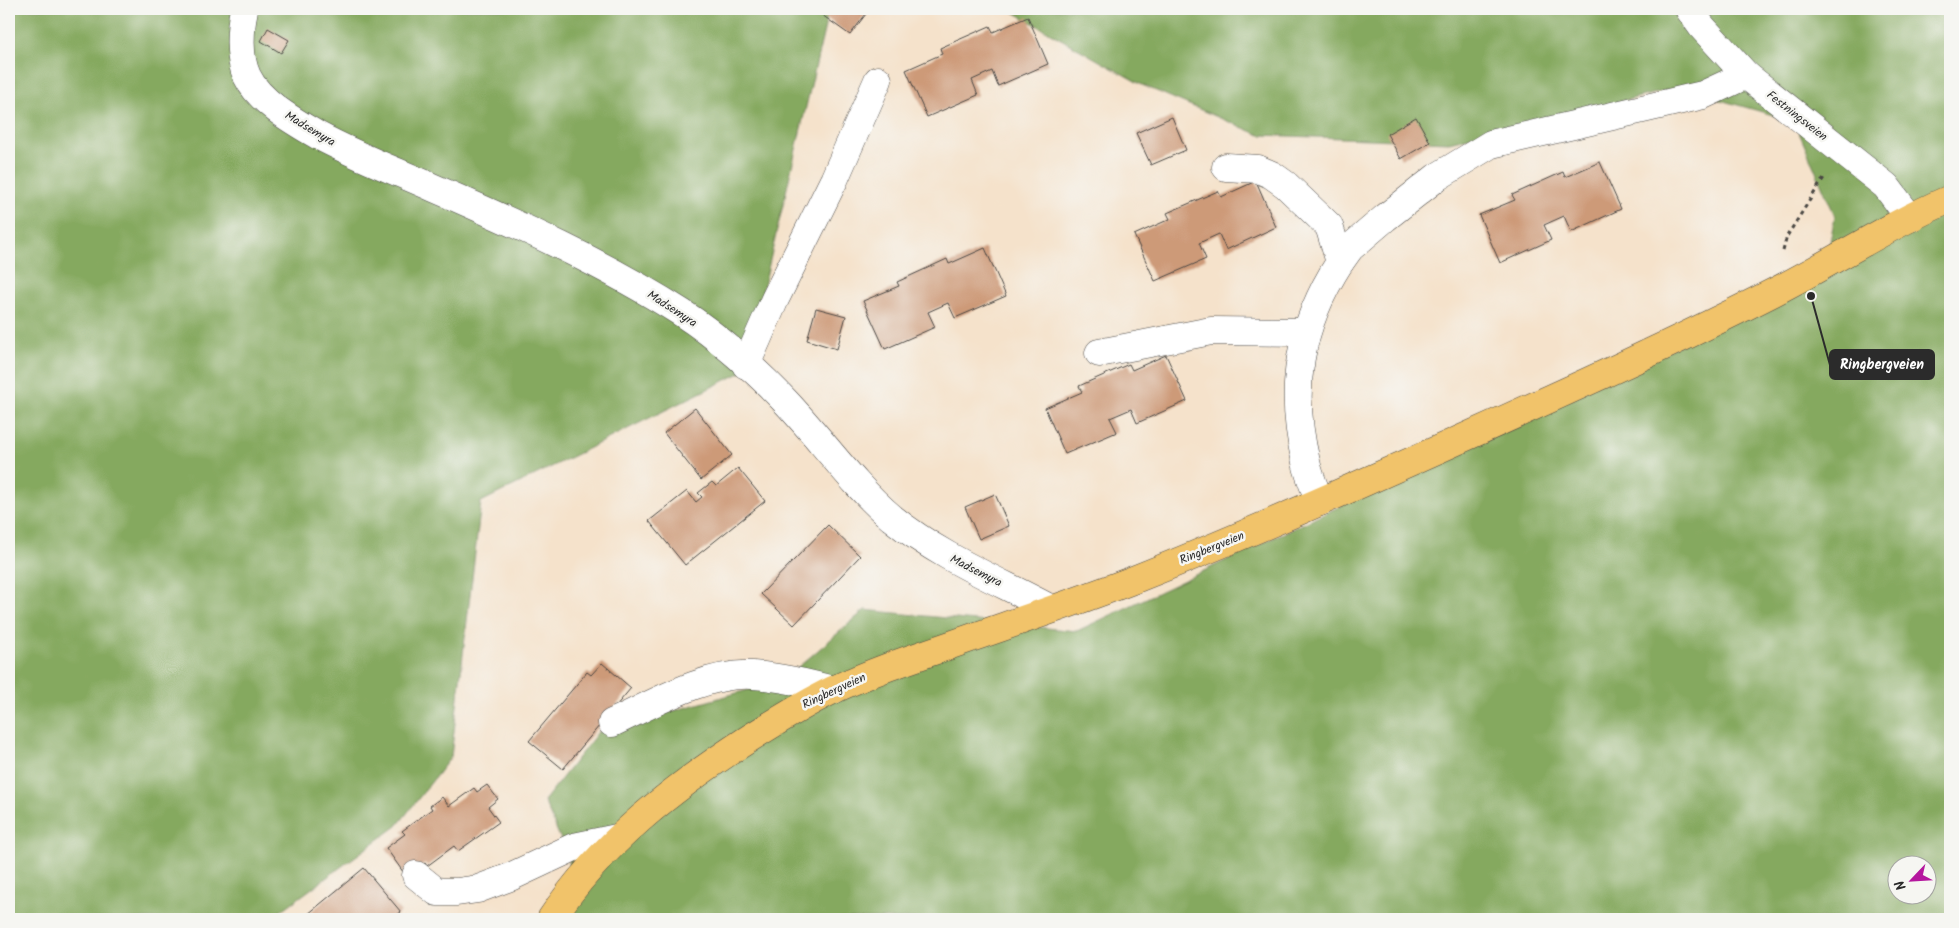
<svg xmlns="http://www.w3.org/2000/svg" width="1959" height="928" font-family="Kalam,sans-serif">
<rect width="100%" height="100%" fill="#f6f6f2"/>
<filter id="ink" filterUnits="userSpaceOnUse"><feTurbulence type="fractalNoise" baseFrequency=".02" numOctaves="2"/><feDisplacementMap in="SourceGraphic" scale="10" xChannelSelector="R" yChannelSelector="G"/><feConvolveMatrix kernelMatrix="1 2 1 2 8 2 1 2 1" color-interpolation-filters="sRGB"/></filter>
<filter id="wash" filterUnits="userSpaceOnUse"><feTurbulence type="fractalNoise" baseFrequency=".0096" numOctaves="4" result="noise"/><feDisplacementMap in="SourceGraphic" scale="20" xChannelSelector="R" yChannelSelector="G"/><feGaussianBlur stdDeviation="1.12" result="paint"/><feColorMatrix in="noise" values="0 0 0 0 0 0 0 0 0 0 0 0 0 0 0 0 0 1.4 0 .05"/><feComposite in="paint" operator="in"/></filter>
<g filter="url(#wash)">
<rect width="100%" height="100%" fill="#f5e2cb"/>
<g fill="#85a95e" stroke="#586a44" fill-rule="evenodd">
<path d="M9,9H829L744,371L481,502L451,757L397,826L270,919H9Z"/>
<path d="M1008,9H1950V919H571L569,858L544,801L598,732L783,680L865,610L1077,631L1823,277L1835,216L1794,121L1678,88L1449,142L1260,135L1142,85ZM1896,866H1926V896H1896Z"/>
</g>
<g id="blocks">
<g fill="#cd9a78">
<path d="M827,9H867L869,10L850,35L822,15Z"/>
<path d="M1028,17L1048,64L998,86L992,71L972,80L978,95L927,117L906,70L942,54L940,48L990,26L993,32Z"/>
<path d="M268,28L289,40L281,53L261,41Z"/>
<path d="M1172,117L1186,150L1151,165L1136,133Z"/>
<path d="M1416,117L1430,142L1401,159L1387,134Z"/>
<path d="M1600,162L1621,209L1571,232L1564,216L1544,225L1551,240L1500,263L1479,215L1515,200L1512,195L1563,172L1565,177Z"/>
<path d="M1256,181L1276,227L1226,250L1219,234L1199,243L1206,259L1155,281L1134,235L1170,219L1167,213L1218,191L1221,197Z"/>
<path d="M985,248L1006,296L955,318L948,303L928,312L935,327L885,349L863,301L899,286L897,282L947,259L949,264Z"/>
<path d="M816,308L846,316L837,349L807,340Z"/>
<path d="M1166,355L1187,401L1137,423L1131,409L1110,418L1117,432L1065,454L1045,408L1082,392L1079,386L1129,364L1132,370Z"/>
<path d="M695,408L732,455L701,480L664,433Z"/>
<path d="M738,468L765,501L685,565L649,521L687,491L696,502L702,497L698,493L712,482L716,486Z"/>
<path d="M995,494L1009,526L979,539L965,507Z"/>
<path d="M828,525L860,556L794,625L761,594Z"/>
<path d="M602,663L631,688L563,769L529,741L587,672L591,675Z"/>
<path d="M487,785L498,799L488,807L499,822L458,851L454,846L427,866L425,863L406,876L386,848L405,834L402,831L432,809L430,806L442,797L449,806L474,788L477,792Z"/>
<path d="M364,868L401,912L392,919H302Z"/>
</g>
</g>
</g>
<g filter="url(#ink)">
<use href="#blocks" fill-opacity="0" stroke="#494643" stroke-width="1"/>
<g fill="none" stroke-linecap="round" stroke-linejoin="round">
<defs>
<g id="minor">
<path d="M244,9C240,29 238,57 247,76C259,102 295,122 319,136C356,156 396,171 434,188C519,225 604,263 682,313C716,335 758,372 786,402C822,440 852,484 892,518C940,557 997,580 1051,609"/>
<path d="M1689,9L1702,27L1746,75L1886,186L1910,218"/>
<path d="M1226,167L1258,169L1272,175L1286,185L1329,226L1340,262C1299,326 1288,388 1306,462C1309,476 1315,489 1320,502"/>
<path d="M1340,262L1350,248L1385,218L1437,177L1491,144L1703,95L1746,75"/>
<path d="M1099,353L1211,331L1306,332"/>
<path d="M746,365L775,299L834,180L878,80"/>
<path d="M612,723C653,704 706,672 753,675C780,677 807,683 833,690"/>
<path d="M416,875L437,892H457L478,889L510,877L574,847L617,838"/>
</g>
<path id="major" d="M551,919C601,843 674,787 750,738C777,721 804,704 833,690C869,673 907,660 945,647C1007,625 1071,604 1133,580C1247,535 1359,485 1470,435C1572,389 1674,343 1774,292C1833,262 1889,225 1950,199"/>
</defs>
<use href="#minor" stroke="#494643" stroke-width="29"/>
<use href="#major" stroke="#494643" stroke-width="29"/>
<path stroke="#494643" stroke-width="3" stroke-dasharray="4 4" stroke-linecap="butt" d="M1783,251L1787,236L1825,176"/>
<use href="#minor" stroke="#fff" stroke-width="28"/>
<use href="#major" stroke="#f1c36a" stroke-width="28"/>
</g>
</g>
<g text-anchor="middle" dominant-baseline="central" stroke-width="5" stroke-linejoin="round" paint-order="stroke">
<g font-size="12" fill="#2b2b2b" stroke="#f6f6f2">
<text transform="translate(1797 116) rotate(38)">Festningsveien</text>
<text transform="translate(310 129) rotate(31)">Madsemyra</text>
<text transform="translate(672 309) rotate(33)">Madsemyra</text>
<text transform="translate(1212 548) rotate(-22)">Ringbergveien</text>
<text transform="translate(976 571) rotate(27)">Madsemyra</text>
<text transform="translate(834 691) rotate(-25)">Ringbergveien</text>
</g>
</g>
<path fill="none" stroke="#2b2b2b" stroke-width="2" d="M1811 296L1830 365"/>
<circle fill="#2b2b2b" stroke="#f6f6f2" stroke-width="2" cx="1811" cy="296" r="5"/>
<rect fill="#2b2b2b" stroke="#2b2b2b" stroke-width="2" x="1830" y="350" width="104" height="29" rx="5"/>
<g font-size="14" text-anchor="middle" font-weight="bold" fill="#fff">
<text x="1882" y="369">Ringbergveien</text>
</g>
<rect width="1959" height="928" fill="none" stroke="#f6f6f2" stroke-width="30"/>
<g transform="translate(1912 880) rotate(245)"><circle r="24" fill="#f6f6f2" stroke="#a5a5a2"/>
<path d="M0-4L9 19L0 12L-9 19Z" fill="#b5179e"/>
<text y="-8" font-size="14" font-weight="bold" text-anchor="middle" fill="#2b2b2b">N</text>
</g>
</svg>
